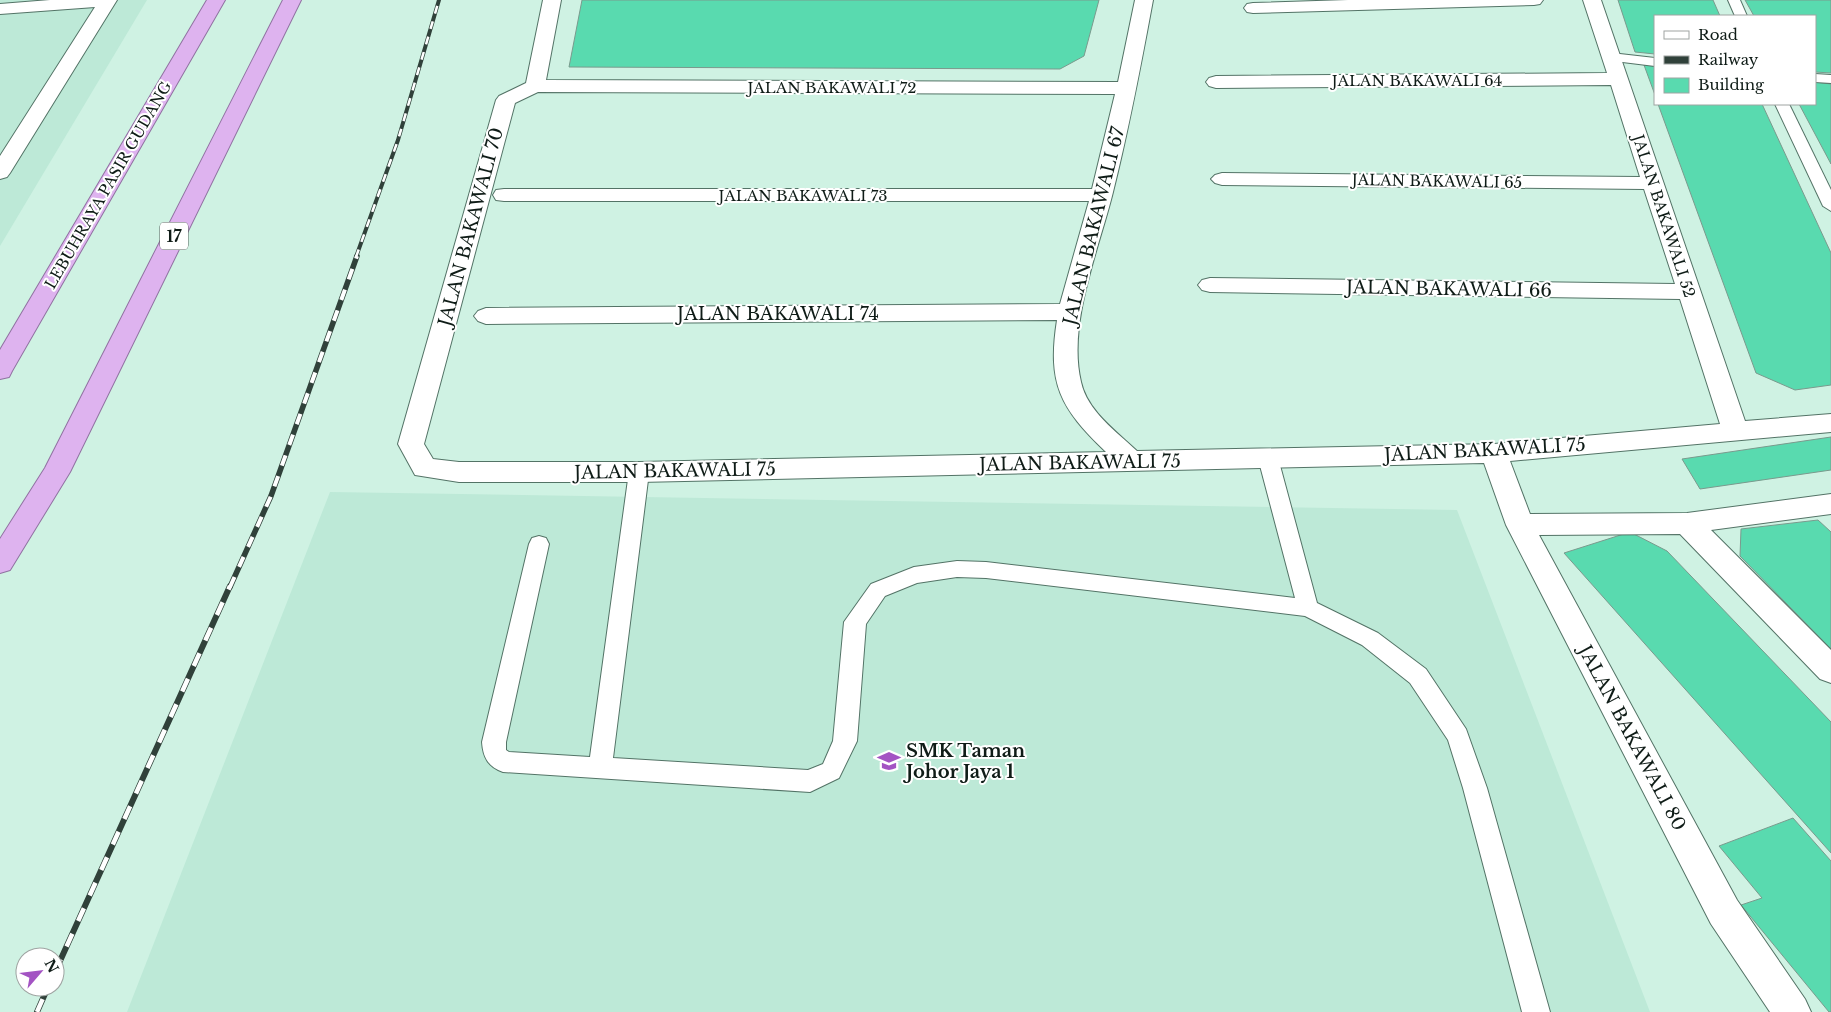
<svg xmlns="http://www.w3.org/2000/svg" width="1831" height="1012" font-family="'Libre Baskerville',serif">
<rect width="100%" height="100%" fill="#cff2e3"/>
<g fill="#bde9d7">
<path d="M0,0H147L0,246Z"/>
<path d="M330,492L1457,510L1650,1012H127Z"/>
</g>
<g fill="#59daaf" stroke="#7a9a8d">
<path d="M582,0H1099L1084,56L1060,69L569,67Z"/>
<path d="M1618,0H1713L1720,16H1655V54L1635,52Z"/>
<path d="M1745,0H1831V73L1815,72V16H1754Z"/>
<path d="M1644,65L1655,66V95Z"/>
<path d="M1815,82L1831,84V164L1799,104H1815Z"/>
<path d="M1658,104H1762L1831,253V385L1795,390L1756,373Z"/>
<path d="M1831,437V470L1700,489L1682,459Z"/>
<path d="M1818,520L1831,532V649L1740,556L1741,529Z"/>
<path d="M1630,532L1667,551L1831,722V853L1564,553Z"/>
<path d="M1793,818L1831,861V1012H1829L1741,905L1762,898L1719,846Z"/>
</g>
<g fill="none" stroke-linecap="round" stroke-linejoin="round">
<defs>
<g id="service">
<path d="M1728,0H1740L1747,16H1735Z"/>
<path d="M1611,53L1655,58V66L1606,60L1604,57Z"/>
<path d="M1815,74L1831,75V83L1815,82Z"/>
<path d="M1775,104H1789L1831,190V211L1823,206Z"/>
<path d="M1268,451L1275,453L1278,458L1317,603L1378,633L1426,669L1466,729L1487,788L1550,1012H1522L1463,788L1448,740L1410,683L1362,645L1305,616L986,578L957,577L917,583L885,596L866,624L857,741L839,778L810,792L503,772C488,767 483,757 482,742L529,544L532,538L539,536L546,538L549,544L506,742V750L509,752L590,757L629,472L632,467L639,465L646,467L649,472L613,758L808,770L823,764L833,741L844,622L871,584L914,567L957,561L986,562L1295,598L1258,458L1261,453Z"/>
</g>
<g id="minor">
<path d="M50,0H117L10,173L7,177L0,179V156L95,7L0,14V4Z"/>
<path d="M543,0H561L546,80L1118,82L1135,0H1153C1141,65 1129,128 1113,192C1099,249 1067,323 1081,382C1087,411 1117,432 1137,451L1494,444L1720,424L1680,299L1210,292L1202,290L1198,285L1202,280L1210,278L1675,284L1644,189L1222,185L1215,183L1211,179L1215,175L1222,173L1640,177L1611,85L1216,88L1209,86L1206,82L1209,78L1216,76L1607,73L1583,0H1601L1745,421L1831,414V432L1510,461L1530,514L1687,513L1831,494V514L1711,530L1831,650V683L1820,679L1680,534L1539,535L1737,900L1805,999L1811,1012H1770L1711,924L1506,525L1484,463L639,482H459L415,475L398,444L496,100L499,96L526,83ZM538,92L1115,94L1092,189H504L496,190L493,195L496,200L504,201H1089L1060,304L486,308L478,311L474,316L478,321L486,324L1057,320C1047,384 1060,408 1106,452L639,462H459L433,459L424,444L515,103Z"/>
<path d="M1348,0H1543L1540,4L1534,5L1253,13L1247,12L1244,8L1247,4L1253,3Z"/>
</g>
<g id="trunk">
<path d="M207,0H225L12,371L9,377L0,379V350Z"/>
<path d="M283,0H301L70,472L10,570L0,573V539L45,468Z"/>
</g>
</defs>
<use href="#service" stroke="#537366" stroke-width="2"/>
<use href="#minor" stroke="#537366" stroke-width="2"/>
<use href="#trunk" stroke="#9072a1" stroke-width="2"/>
<use href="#service" fill="#fff" fill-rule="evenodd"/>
<use href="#minor" fill="#fff" fill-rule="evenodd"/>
<use href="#trunk" fill="#deb3ef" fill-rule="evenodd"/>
<defs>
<path id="rail-far2" d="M356,257L398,140L439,0"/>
<path id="rail-far1" d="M230,587L271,496L357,256"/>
<g id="rail">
<path d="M55,972L230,586"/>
<path d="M37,1012L48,987"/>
</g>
</defs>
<use href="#rail-far2" stroke="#30413a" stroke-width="4"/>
<use href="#rail-far1" stroke="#30413a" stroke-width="5.5"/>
<use href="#rail" stroke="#30413a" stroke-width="6"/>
<use href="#rail-far2" stroke="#fff" stroke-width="2.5" stroke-dasharray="8" stroke-linecap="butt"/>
<use href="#rail-far1" stroke="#fff" stroke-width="4" stroke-dasharray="11" stroke-linecap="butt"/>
<use href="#rail" stroke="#fff" stroke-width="4.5" stroke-dasharray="14" stroke-linecap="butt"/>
</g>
<defs>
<symbol id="school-bare" viewBox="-9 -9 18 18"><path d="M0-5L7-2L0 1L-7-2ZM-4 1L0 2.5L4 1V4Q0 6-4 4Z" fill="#a353c3" stroke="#fff" stroke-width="2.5" paint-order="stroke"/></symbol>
</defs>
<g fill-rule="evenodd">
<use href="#school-bare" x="873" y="745" width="32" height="32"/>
</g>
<g text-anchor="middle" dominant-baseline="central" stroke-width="4" stroke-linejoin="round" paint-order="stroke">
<g font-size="15" fill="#0f1c17" stroke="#fff">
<text x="1417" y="80">JALAN BAKAWALI 64</text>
<text x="832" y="87">JALAN BAKAWALI 72</text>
<text transform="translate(1437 181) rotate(1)">JALAN BAKAWALI 65</text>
<text transform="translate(108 185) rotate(-60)">LEBUHRAYA PASIR GUDANG</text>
<text x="803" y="195">JALAN BAKAWALI 73</text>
<text transform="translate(1664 216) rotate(72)">JALAN BAKAWALI 52</text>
</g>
<rect fill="#fff" stroke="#57605d" stroke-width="1" x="160" y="222.5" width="28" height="27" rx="4"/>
<g font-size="16" font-weight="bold" fill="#0f1c17">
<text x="174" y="236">17</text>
</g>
<g font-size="18" fill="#0f1c17" stroke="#fff">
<text transform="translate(1094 226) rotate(-76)">JALAN BAKAWALI 67</text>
<text transform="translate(471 227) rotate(-75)">JALAN BAKAWALI 70</text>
<text transform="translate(1449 289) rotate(1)">JALAN BAKAWALI 66</text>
<text x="778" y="314">JALAN BAKAWALI 74</text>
<text transform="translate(1485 450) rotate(-3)">JALAN BAKAWALI 75</text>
<text transform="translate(1080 463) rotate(-1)">JALAN BAKAWALI 75</text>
<text transform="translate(675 471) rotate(-1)">JALAN BAKAWALI 75</text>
<text transform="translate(1632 738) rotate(62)">JALAN BAKAWALI 80</text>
</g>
<g font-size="18" font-weight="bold" fill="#0f1c17" stroke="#fff" text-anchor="start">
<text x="906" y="751">SMK Taman<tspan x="906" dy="21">Johor Jaya 1</tspan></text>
</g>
</g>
<rect x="1654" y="15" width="162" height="90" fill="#ffffff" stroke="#9fa4a2"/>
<rect x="1664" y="31" width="25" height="8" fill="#ffffff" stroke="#9fa4a2"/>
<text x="1698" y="40" font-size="15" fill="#0f1c17">Road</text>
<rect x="1664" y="56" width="25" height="8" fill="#30413a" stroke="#9fa4a2"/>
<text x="1698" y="65" font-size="15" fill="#0f1c17">Railway</text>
<rect x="1664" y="78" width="25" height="15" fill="#59daaf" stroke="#9fa4a2"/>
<text x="1698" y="90" font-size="15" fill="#0f1c17">Building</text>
<g transform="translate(40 972) rotate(62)"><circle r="24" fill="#ffffff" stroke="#9fa4a2"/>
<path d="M0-4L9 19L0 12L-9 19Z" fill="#a353c3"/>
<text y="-8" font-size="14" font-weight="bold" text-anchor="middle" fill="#0f1c17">N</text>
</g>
</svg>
